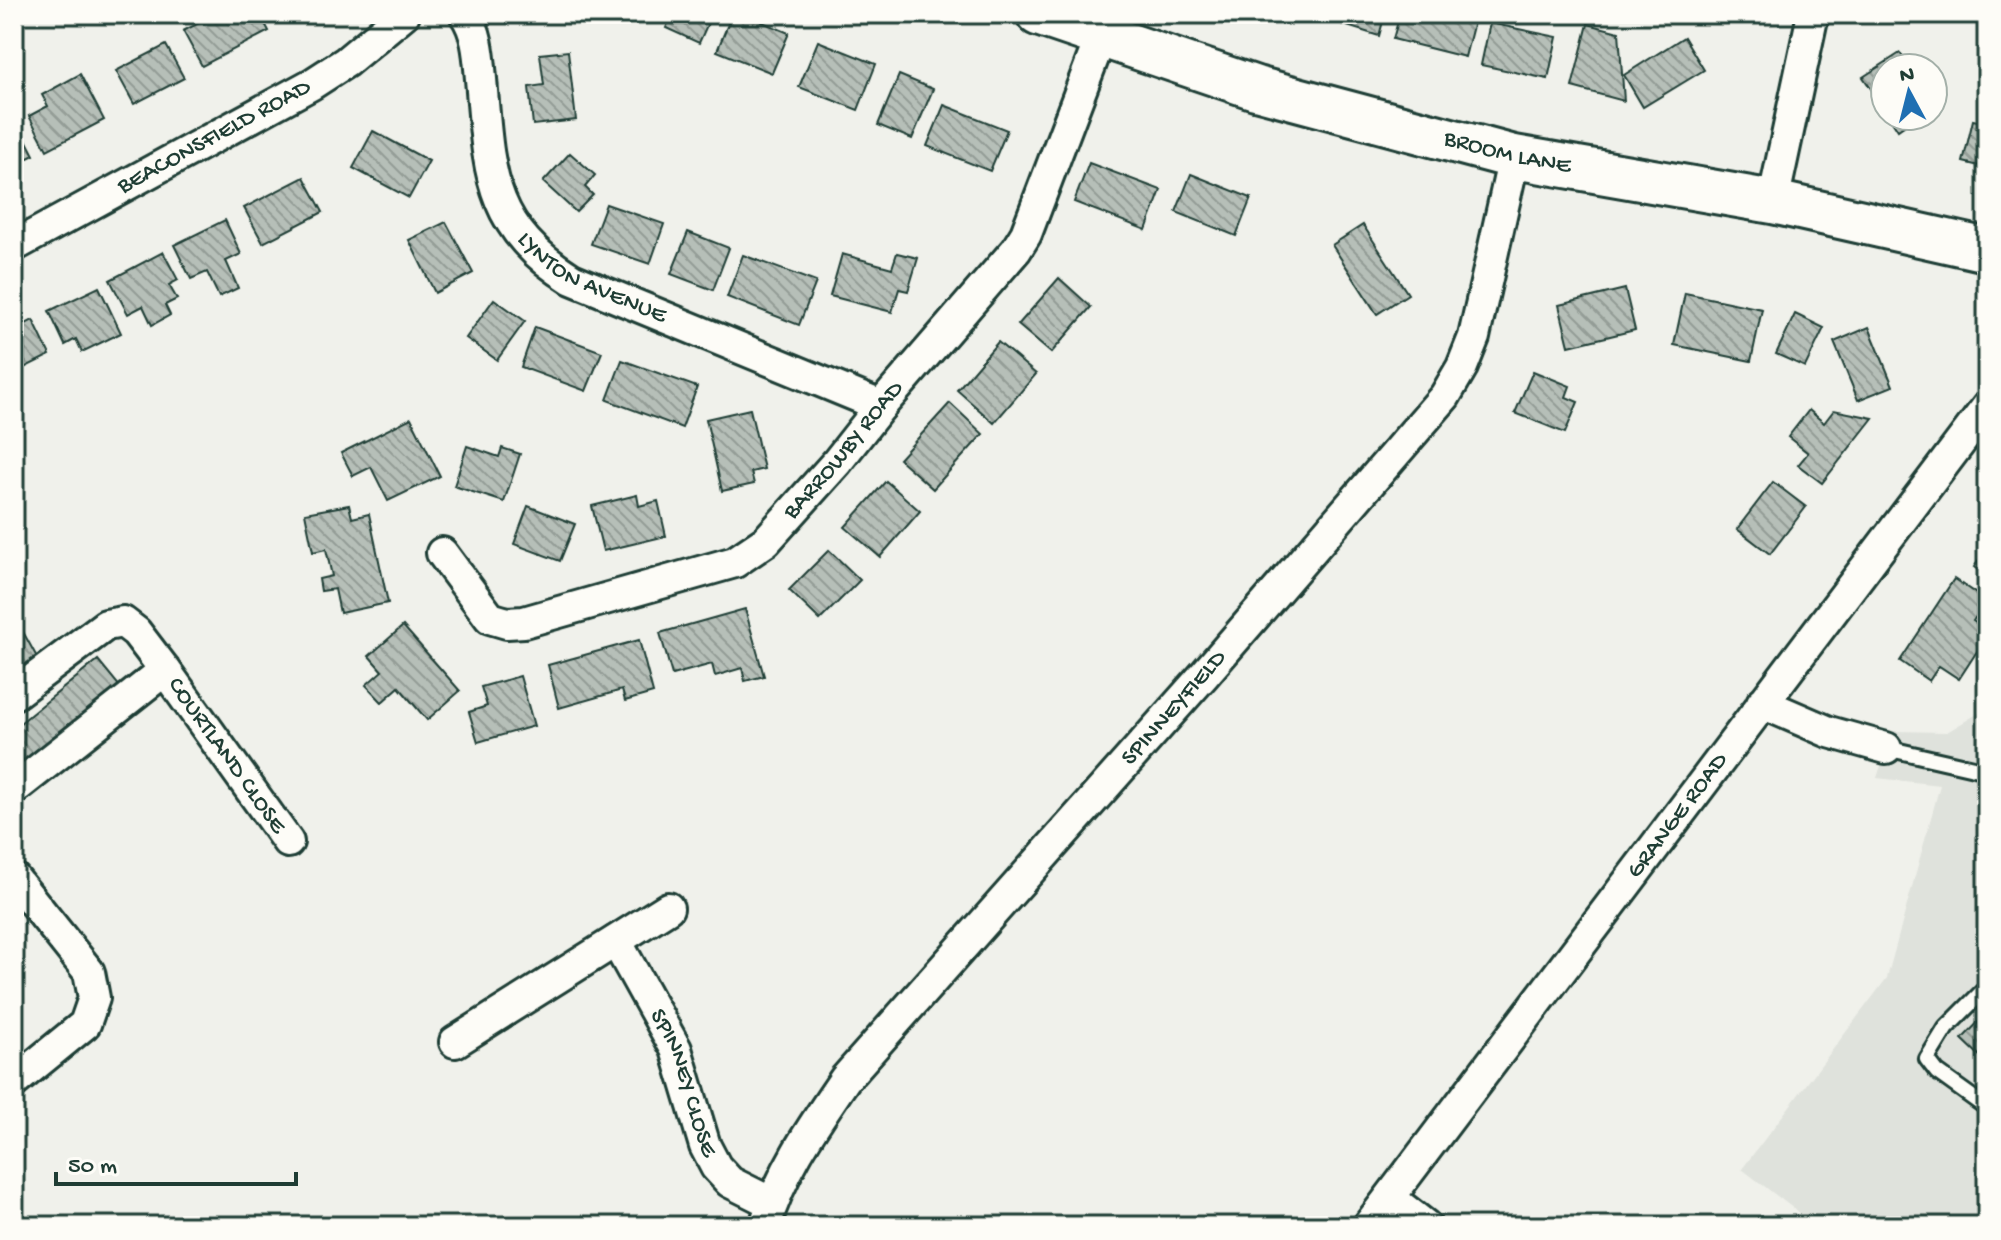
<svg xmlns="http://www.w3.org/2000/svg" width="2001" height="1240" font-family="'Gochi Hand',sans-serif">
<defs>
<pattern id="building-back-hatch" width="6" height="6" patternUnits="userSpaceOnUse" patternTransform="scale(2)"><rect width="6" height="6" fill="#b6bfb8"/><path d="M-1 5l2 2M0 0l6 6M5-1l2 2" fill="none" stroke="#939c96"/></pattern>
</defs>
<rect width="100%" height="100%" fill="#f0f1eb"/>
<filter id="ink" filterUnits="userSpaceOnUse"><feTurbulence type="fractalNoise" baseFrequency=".0125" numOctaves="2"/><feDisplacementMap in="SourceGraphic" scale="16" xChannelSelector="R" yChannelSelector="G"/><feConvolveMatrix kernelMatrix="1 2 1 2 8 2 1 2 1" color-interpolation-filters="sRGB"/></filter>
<g filter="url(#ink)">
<path fill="#dfe2dc" d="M1987,708V1226H1816L1742,1169L1887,978L1940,785L1877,778L1892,731L1947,732Z"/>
<g fill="url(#building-back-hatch)" stroke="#1f3d34" stroke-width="2">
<path d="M217,14H260L269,31L202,66L183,31Z"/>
<path d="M629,14H650L646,22Z"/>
<path d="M672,14H712L699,43L666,28Z"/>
<path d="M732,14H743L789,33L772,73L717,51Z"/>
<path d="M1315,14H1385L1379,36L1315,16Z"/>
<path d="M1400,14H1476L1465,57L1393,39Z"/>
<path d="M1896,14H1924L1922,20Z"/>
<path d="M1490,23L1557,37L1548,79L1481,65Z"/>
<path d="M1588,24L1619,32L1624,101L1572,87Z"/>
<path d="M1684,37L1704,70L1643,107L1624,75Z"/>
<path d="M818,41L876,64L858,110L799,87Z"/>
<path d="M166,45L184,78L134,104L116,71Z"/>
<path d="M568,51L576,120L533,125L529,87L544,85L540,54Z"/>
<path d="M1900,53L1910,67L1923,59L1929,68H1885V109L1863,77Z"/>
<path d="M80,74L104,120L47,150L29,116L48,106L42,95Z"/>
<path d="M899,75L933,89L912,139L878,125Z"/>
<path d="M944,105L1007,130L990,171L927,146Z"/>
<path d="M14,116L34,155L14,165Z"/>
<path d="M1889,116H1918L1898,130Z"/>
<path d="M1973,120L1987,123V168L1963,162Z"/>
<path d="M373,131L429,161L409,198L353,168Z"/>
<path d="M570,153L595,175L585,187L593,195L576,212L543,182Z"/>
<path d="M1089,163L1161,190L1146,230L1074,202Z"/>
<path d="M1191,174L1251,198L1236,236L1176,212Z"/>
<path d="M304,177L323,212L263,243L244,208Z"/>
<path d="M606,204L664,224L650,264L591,244Z"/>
<path d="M225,220L241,254L226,261L238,288L219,297L207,272L191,279L174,245Z"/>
<path d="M446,222L473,273L435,293L409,240Z"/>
<path d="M1363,225L1408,294L1377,314L1332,245Z"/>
<path d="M688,232L729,248L713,290L671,274Z"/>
<path d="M163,252L178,280L169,285L177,299L165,305L170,315L152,325L143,306L128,314L110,280Z"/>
<path d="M897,253L918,258L908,291L899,289L892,312L830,296L842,254L892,268Z"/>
<path d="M743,255L816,282L799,325L727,297Z"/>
<path d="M1059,278L1091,307L1051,353L1018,325Z"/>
<path d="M99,287L121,333L82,352L76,339L65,345L49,311Z"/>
<path d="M1625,289L1635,330L1569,346L1559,305Z"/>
<path d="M1685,293L1762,309L1751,361L1674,345Z"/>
<path d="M494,299L525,321L497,360L466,338Z"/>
<path d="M1795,314L1824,328L1805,367L1776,354Z"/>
<path d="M33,320L50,355L14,373V330Z"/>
<path d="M535,327L602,352L586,391L521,367Z"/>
<path d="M1869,327L1893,386L1858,400L1834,342Z"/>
<path d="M998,342L1036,374L994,423L957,390Z"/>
<path d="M622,360L697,387L682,428L607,400Z"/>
<path d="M1533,371L1570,386L1566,397L1578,402L1565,433L1515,413Z"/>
<path d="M950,403L983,434L933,489L899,459Z"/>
<path d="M750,409L764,469L751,472L754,484L722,491L706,419Z"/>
<path d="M1809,410L1824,423L1834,410L1873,418L1822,483L1798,465L1808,453L1788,437Z"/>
<path d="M411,418L440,476L388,501L371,467L353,476L341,453Z"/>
<path d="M467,446L499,457L502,448L520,454L504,502L454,486Z"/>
<path d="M886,481L920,511L880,557L845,527Z"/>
<path d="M1773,482L1806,507L1770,554L1737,529Z"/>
<path d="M637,495L639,506L658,501L666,536L603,551L592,506Z"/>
<path d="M349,505L352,518L369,514L388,603L340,613L335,589L321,591L319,579L332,576L326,549L313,552L305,513Z"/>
<path d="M528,506L575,524L560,561L514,544Z"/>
<path d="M1987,549V577L1974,567Z"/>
<path d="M829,550L860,580L820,620L789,590Z"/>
<path d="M1954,579L1987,601L1973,621L1987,631V636L1959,679L1939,666L1929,681L1900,661Z"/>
<path d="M745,609L764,676L745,681L742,668L715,676L712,664L672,675L660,633Z"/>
<path d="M403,626L460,691L427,720L399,687L382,702L366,685L382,671L369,656Z"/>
<path d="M22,630L39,661L14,674V635Z"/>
<path d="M639,640L653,693L625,701L622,690L559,708L548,665Z"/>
<path d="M98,660L121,688L14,775V728Z"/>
<path d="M520,676L534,726L478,742L469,712L487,706L481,687Z"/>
<path d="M1987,1013V1063L1962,1039Z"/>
</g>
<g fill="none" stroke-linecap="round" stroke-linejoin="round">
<defs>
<g id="service">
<path d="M1886,748L1987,771"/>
<path d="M1987,987L1946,1028L1927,1059L1937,1072L1987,1108"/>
</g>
<g id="minor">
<path id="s1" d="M465,14C478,33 479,57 481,79C489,169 487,226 572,279L881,406"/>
<path d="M1773,202L1813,14"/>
<path id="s2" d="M14,246L312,84L346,62L404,14"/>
<path id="s3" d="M442,553L490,618L507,623L524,622L735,562L766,541L837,462L881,406L1016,250L1026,234L1101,37"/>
<path id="s4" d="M14,694L106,625L123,622L136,632L165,670L288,842"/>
<path d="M1762,703L1829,732L1886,748"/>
<path d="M14,789L165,670"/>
<path d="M14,878L89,972L94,998L85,1024L14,1082"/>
<path id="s5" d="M616,941L676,1049L705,1146L716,1167L730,1182L772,1203"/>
<path d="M455,1042L668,908"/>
<path d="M1390,1198L1426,1226"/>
<path id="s6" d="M765,1226C781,1171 813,1126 845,1079L1204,675L1445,396L1462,367L1474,337L1514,157"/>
<path id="s7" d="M1368,1226L1987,407"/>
</g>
<g id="secondary">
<path id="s8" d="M1038,14L1256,88L1514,157L1773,202L1987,250"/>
</g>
</defs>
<use href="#service" stroke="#1f3d34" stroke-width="20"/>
<use href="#minor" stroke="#1f3d34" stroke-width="36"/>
<use href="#secondary" stroke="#1f3d34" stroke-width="48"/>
<use href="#service" stroke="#fdfcf7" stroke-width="14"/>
<use href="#minor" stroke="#fdfcf7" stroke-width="30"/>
<use href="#secondary" stroke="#fdfcf7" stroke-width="42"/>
</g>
</g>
<g text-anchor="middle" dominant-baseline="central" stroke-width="8" stroke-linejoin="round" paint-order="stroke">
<g font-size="24" fill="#1f3d34" stroke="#fdfcf7">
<text stroke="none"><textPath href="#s2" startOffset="228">BEACONSFIELD ROAD</textPath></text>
<text stroke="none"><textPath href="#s8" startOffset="490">BROOM LANE</textPath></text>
<text stroke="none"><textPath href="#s1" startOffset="316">LYNTON AVENUE</textPath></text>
<text stroke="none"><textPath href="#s3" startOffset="492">BARROWBY ROAD</textPath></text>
<text stroke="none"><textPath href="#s6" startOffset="664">SPINNEYFIELD</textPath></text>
<text stroke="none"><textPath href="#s4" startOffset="302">COURTLAND CLOSE</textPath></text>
<text stroke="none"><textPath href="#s7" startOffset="514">GRANGE ROAD</textPath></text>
<text stroke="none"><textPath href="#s5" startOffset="158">SPINNEY CLOSE</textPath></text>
</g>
</g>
<rect width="2001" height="1240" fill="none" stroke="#fdfcf7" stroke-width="48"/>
<rect x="24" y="24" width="1953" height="1192" fill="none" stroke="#1f3d34" stroke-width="3" filter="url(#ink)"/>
<g transform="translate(1909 92) rotate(353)"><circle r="38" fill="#fdfcf7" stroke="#a4b0a9" stroke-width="2"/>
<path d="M0-6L14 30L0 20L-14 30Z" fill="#1f6fb2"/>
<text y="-12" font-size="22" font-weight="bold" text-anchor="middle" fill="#1f3d34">N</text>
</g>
<path d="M56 1172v12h240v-12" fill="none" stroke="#1f3d34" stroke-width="4"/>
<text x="68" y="1172" font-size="24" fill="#1f3d34" stroke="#fdfcf7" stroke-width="6" paint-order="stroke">50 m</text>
</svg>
